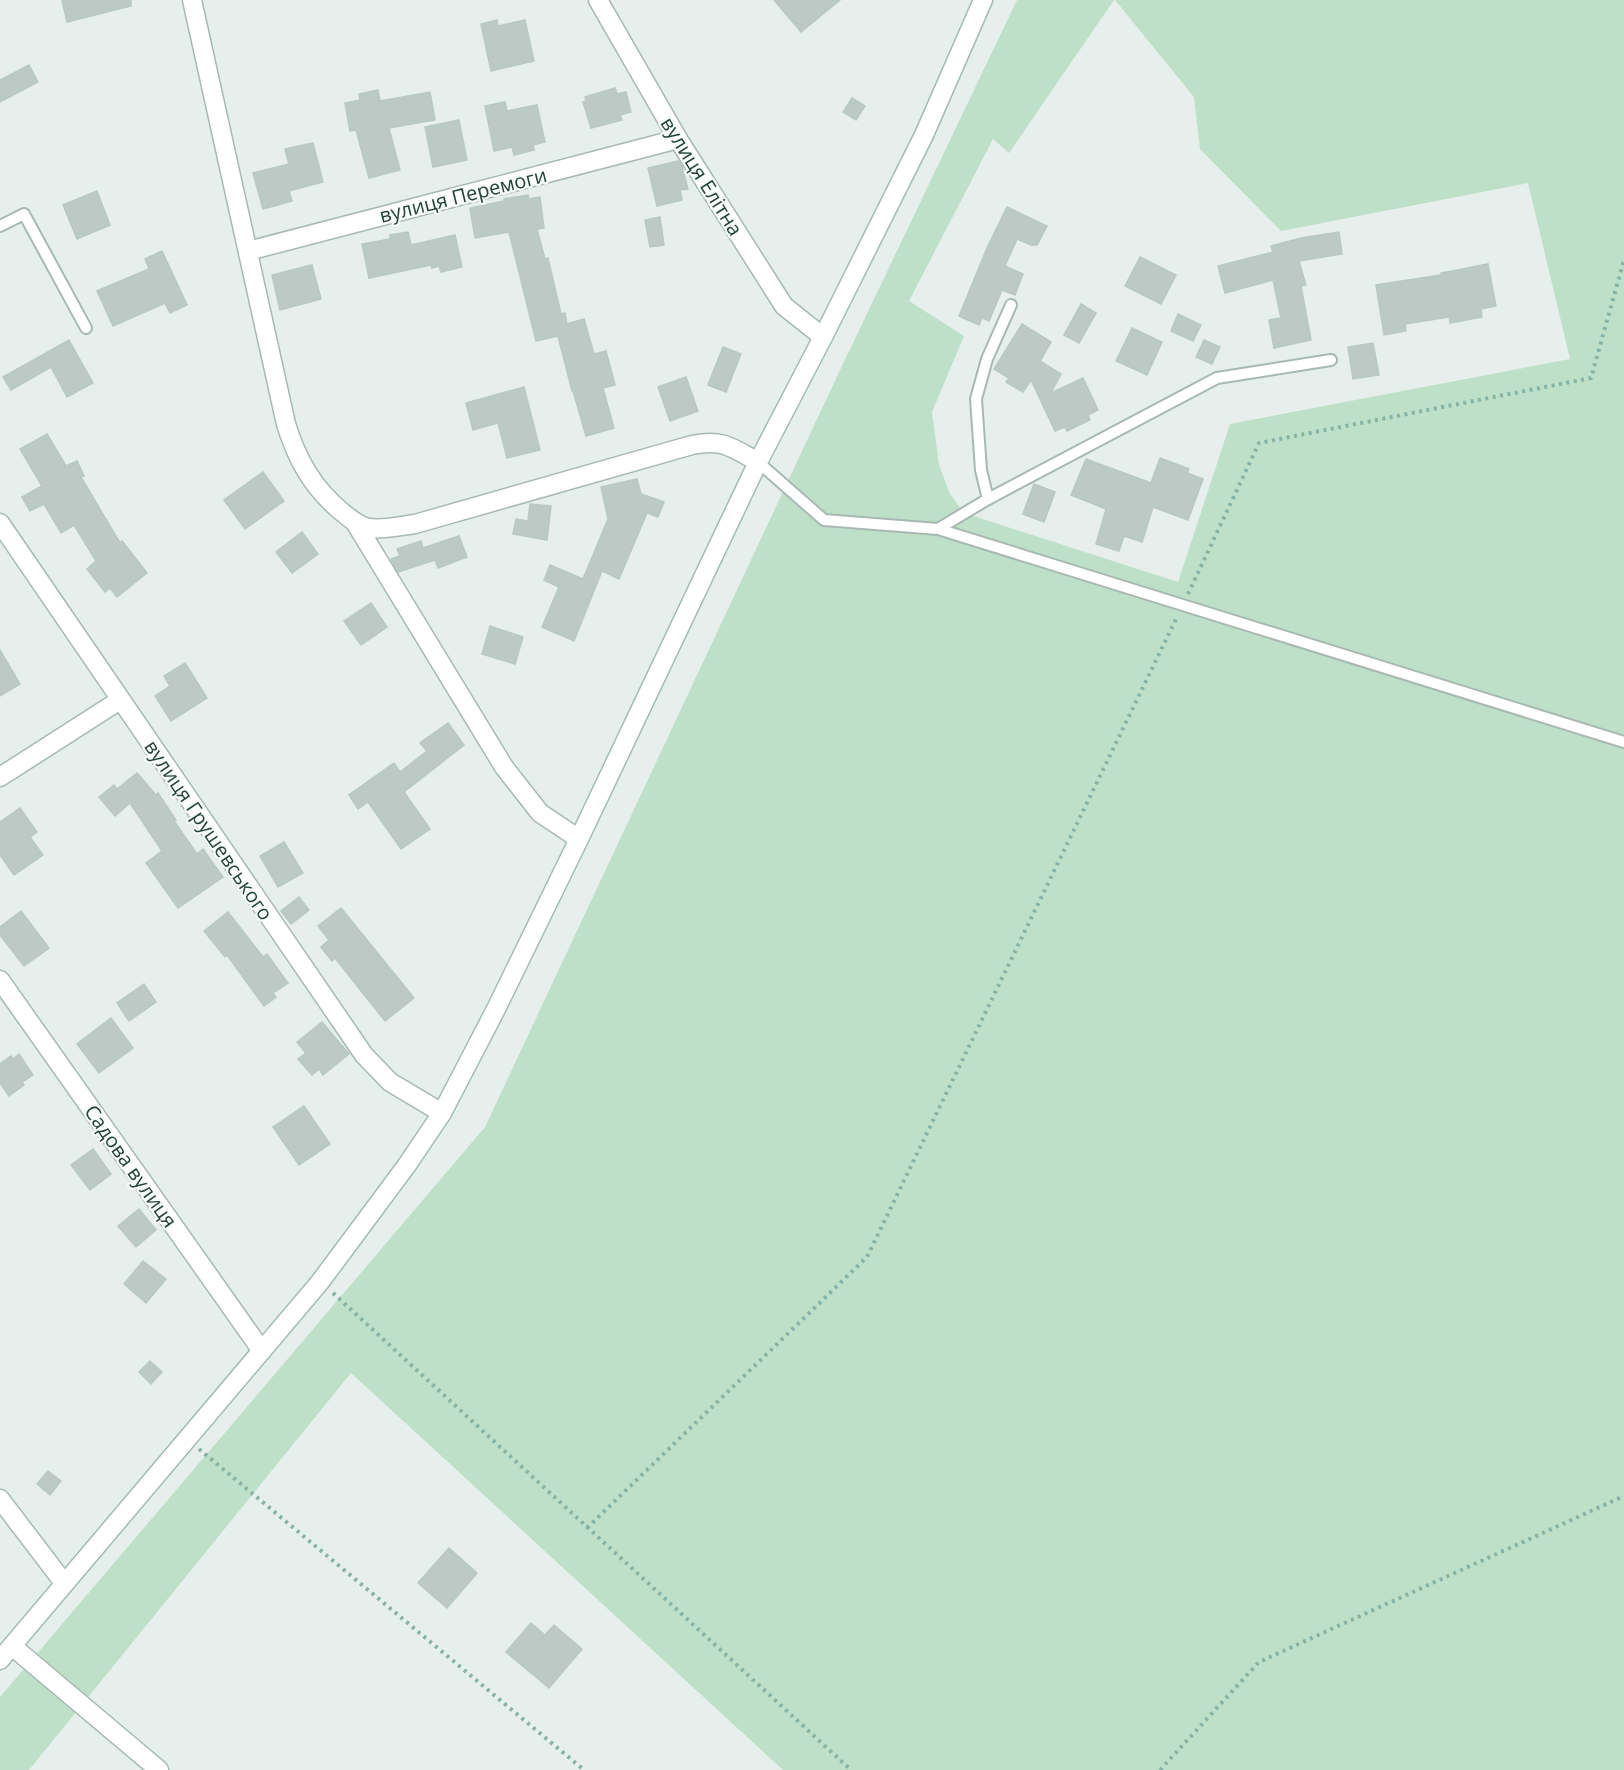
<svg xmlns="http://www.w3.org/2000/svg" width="1624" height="1770" font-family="'Open Sans',sans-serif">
<rect width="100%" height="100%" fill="#e6efeb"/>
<path fill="#bfe0c8" d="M1017,0H1114L1009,153L993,139L909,301L964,336L932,412L939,465L950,494L964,513L1178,582L1230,424L1570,359L1528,183L1281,231L1200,149L1194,97L1115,0H1624V1770H783L351,1373L29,1770H0V1697L485,1127L841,368Z"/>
<g fill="#bbcac4" stroke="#b8c9c2" stroke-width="1.5">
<path d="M62,0H131V6L67,22Z"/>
<path d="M774,0H840L801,32Z"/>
<path d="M497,20L498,26L525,20L534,61L491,71L481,24Z"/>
<path d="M29,65L38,82L0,102V80Z"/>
<path d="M615,88L617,94L626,92L631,112L620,115L622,120L591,128L583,102L586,101L585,97Z"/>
<path d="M378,90L380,101L430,92L435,120L389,128L400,170L369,178L356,130L350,131L345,103L360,100L359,94Z"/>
<path d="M852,98L865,106L856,120L843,112Z"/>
<path d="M505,102L507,111L537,105L545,142L533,145L534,150L514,155L512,147L494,151L485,106Z"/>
<path d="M459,120L467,160L433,167L425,127Z"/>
<path d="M313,143L323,182L289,191L292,201L263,209L253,173L289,164L285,149Z"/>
<path d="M678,161L682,166L688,189L680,190L682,200L657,206L648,168Z"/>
<path d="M97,191L110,225L77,239L63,205Z"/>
<path d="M528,195L529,199L540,197L544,228L537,229L545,259L548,258L561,314L565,313L567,324L584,319L594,354L606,351L615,385L603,388L614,428L586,436L573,391H572L558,336L536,341L509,232L475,238L470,208L504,201V199Z"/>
<path d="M1007,207L1047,226L1037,245H1031L1017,239L1005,266L1023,274L1015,295L1002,290L989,321L982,318L979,325L959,316L987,248Z"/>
<path d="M660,217L664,245L650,247L645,220Z"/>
<path d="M408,232L411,245L455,235L462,267L441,272L439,266L432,268L431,265L369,278L362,244L390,239V235Z"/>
<path d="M1339,232L1342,254L1299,261L1306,285L1301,286L1311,340L1274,348L1269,320L1281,318L1273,280L1225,293L1218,266L1273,252L1271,246L1301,238Z"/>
<path d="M162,251L187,305L170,313L165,303L113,326L97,291L149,269L145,259Z"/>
<path d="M1140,257L1176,275L1161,304L1125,286Z"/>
<path d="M1488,264L1496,306L1481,309L1482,317L1450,323L1449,317L1405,324L1406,331L1384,335L1376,285L1441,275V273Z"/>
<path d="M312,265L321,299L280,310L272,275Z"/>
<path d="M1081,304L1096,313L1079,343L1064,335Z"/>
<path d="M1178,314L1201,325L1193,341L1171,331Z"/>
<path d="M1022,324L1051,342L1040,361L1061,374L1051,393L1083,378L1098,410L1088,415L1090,420L1067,431L1065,427L1055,431L1031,380L1023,392L1006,382L1009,378L994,369Z"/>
<path d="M1132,328L1162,342L1147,375L1116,361Z"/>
<path d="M69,340L93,383L67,397L51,367L11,390L3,377Z"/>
<path d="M1204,340L1220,347L1212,364L1196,357Z"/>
<path d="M1373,343L1379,375L1353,379L1348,347Z"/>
<path d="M723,347L741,354L726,392L708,385Z"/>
<path d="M686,377L698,411L670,421L658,387Z"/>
<path d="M524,387L540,450L507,458L498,423L473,430L466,403Z"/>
<path d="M47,434L66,466L77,461L84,476L81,477L120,543L122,541L147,573L117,597L110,588L105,592L87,569L96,561L74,525L61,533L44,504L30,511L22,497L42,486L20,449Z"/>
<path d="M1160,458L1189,469L1187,473L1203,479L1188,520L1153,507L1142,542L1124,536L1119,551L1096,544L1106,509L1071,495L1086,459L1151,483Z"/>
<path d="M263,472L284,501L245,529L224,500Z"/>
<path d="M637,479L641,494L664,502L658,517L647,513L619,579L602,571L574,641L542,627L559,587L544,580L550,565L583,579L608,519L601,487Z"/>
<path d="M1034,484L1055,492L1044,522L1023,514Z"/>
<path d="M530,504L551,506L547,540L513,534L516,519L528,521Z"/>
<path d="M302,532L318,554L292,573L276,552Z"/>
<path d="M459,536L467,557L438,568L435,560L398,572L391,559L400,556L397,549L421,541L423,548Z"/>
<path d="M371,603L387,627L361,645L344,621Z"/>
<path d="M490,626L523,637L515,664L482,654Z"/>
<path d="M0,650L20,684L0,696Z"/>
<path d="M185,663L207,698L171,721L155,696L170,686L164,676Z"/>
<path d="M448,723L464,745L404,792L430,829L401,849L368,802L358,809L349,795L394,763L400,772L427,751L420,743Z"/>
<path d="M137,773L156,795L158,793L176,820L174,821L197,854L203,849L223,877L178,908L146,863L162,851L130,803L115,816L99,797L114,785L117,789Z"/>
<path d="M20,808L37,832L30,837L43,855L14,875L0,855V822Z"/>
<path d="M284,842L303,873L278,887L260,856Z"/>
<path d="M299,897L309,910L291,924L281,911Z"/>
<path d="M341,908L414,998L385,1021L335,958L332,961L321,947L329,940L318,926Z"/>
<path d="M21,911L49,948L24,966L0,935V927Z"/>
<path d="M228,912L263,957L267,954L288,983L273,993L276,997L264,1006L227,955L225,957L204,931Z"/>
<path d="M144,984L156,1002L129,1021L117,1003Z"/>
<path d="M111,1018L133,1048L99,1073L77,1044Z"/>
<path d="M322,1022L349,1054L323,1075L319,1069L312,1075L298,1059L306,1053L297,1042Z"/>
<path d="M19,1054L33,1075L22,1082L24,1085L9,1096L0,1083V1064L11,1056L13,1059Z"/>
<path d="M304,1106L330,1144L299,1165L273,1127Z"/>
<path d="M93,1149L111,1174L90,1190L71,1165Z"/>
<path d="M139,1209L156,1230L136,1247L118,1226Z"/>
<path d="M143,1261L166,1279L146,1303L124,1284Z"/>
<path d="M150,1361L162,1372L151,1384L139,1372Z"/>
<path d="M48,1471L61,1481L50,1495L37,1484Z"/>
<path d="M449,1548L477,1573L447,1608L418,1583Z"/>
<path d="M531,1623L545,1635L554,1625L582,1649L549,1688L506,1652Z"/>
</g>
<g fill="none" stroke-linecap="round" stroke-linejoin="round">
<defs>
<g id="service">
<path d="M0,226L24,214L86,328"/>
<path d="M758,462L824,520L938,529L988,499L1217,378L1331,360"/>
<path d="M988,499L981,470L976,399L987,359L1011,305"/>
<path d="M938,529L1624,742"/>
</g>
<g id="minor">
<path d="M192,0L286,424C297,460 313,488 342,512C351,519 358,526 369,528C384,530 401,526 415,524L692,445C723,439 731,447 758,462"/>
<path d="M598,0L678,139L784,306L823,337"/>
<path d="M248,251L678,139"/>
<path d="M0,523L364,1055L390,1082L442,1113"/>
<path d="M356,524L504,767L540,813L579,839"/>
<path d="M0,777L120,700"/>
<path d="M0,980L262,1351"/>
<path d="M0,1499L64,1583"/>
<path d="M12,1646L159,1770"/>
</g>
<path id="secondary" d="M0,1660L320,1282L407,1165L442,1113L496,1009L579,839L758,462L823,337L924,135L983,0"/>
</defs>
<use href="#service" stroke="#a8b8b2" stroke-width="14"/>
<use href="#minor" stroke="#a8b8b2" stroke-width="21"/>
<use href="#secondary" stroke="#a4bbb3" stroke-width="21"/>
<g stroke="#86b3a5" stroke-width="4" stroke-dasharray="3 4.5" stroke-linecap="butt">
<path d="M1188,594L1259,443L1591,378L1624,260"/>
<path d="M333,1293L851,1770"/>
<path d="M199,1449L584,1770"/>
<path d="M587,1528L867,1257L1177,617"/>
<path d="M1160,1770L1259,1662L1624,1496"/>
</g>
<use href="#service" stroke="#fff" stroke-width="10"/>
<use href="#minor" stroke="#fff" stroke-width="18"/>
<use href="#secondary" stroke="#fff" stroke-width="18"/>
</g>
<g text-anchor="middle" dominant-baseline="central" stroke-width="4.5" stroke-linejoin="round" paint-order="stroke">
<g font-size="20" fill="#24423a" stroke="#f7fbf9">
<text transform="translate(702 176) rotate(58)">вулиця Елітна</text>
<text transform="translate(463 195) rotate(-14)">вулиця Перемоги</text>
<text transform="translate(209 830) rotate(56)">вулиця Грушевського</text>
<text transform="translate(131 1166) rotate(55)">Садова вулиця</text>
</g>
</g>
</svg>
